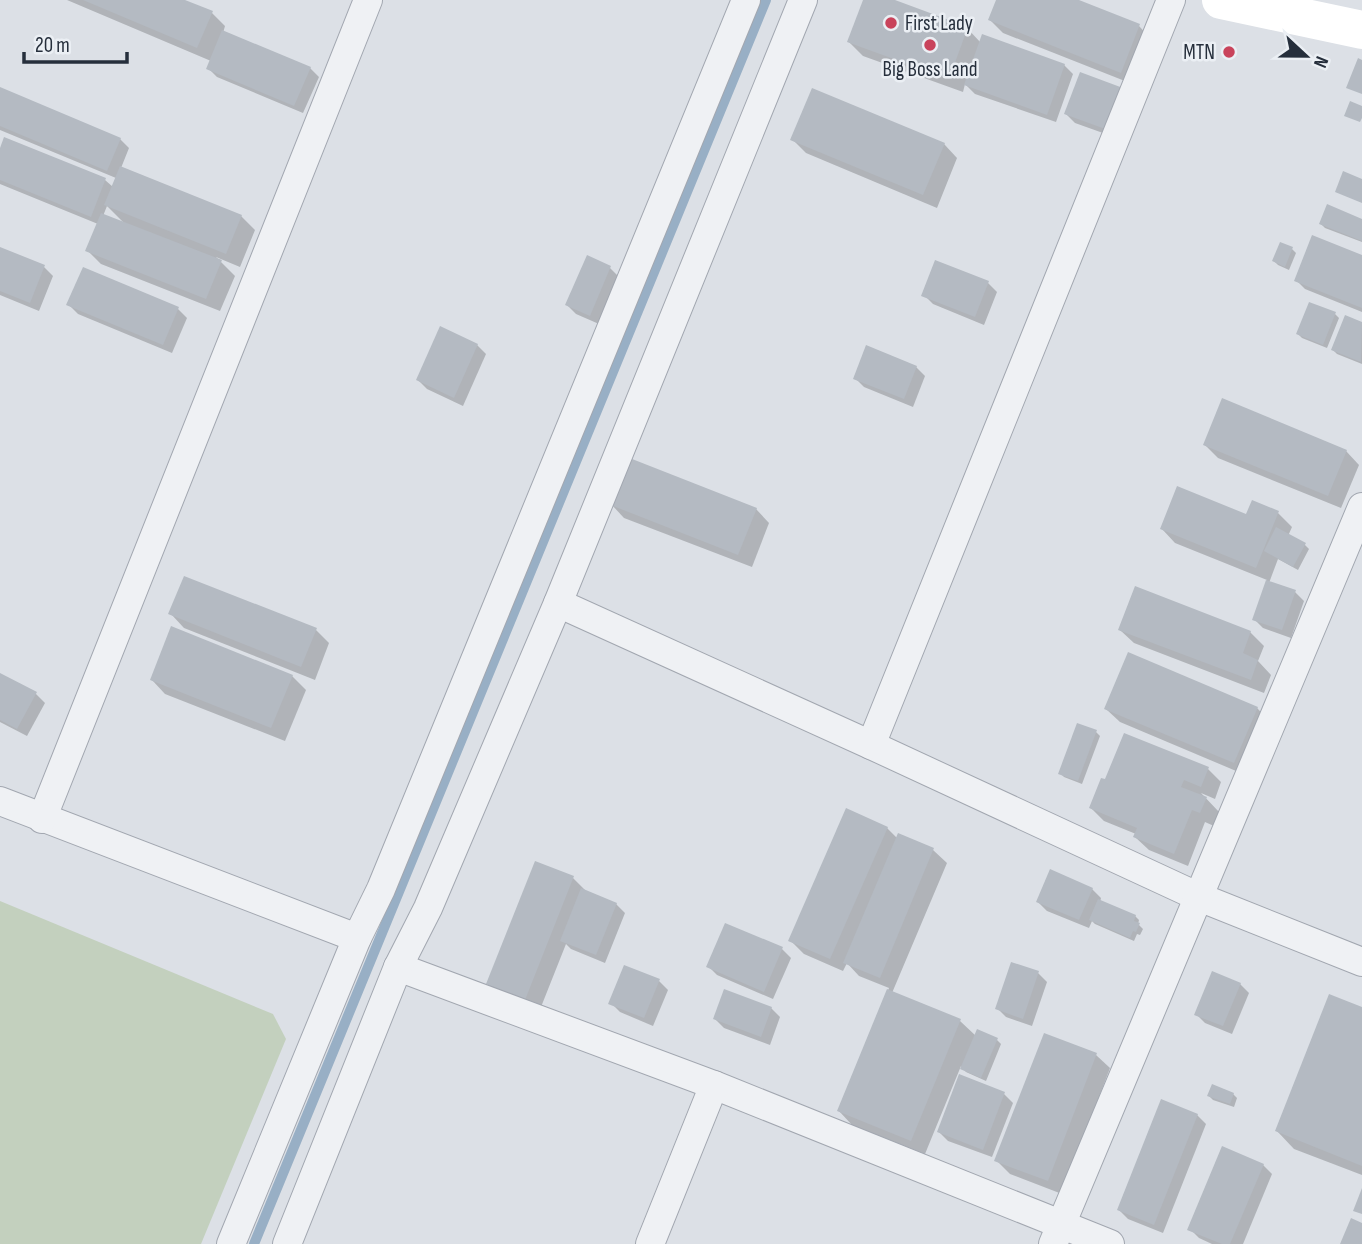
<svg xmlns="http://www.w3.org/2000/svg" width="1362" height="1244" font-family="'Sofia Sans Condensed',sans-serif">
<rect width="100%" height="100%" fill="#dce0e6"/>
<path fill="#c3d0be" d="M0,901L273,1014L286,1039L201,1244H0Z"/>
<g fill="#0003" fill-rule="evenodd">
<path d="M67,0H181L212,13L225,26L223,33L310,68L319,77L303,113L217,77L208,68L211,61Z"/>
<path d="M865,0H890L967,28L981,43L1064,65L1073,74L1056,122L975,94L965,84L963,92L863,56L849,42Z"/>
<path d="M997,0H1074L1139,26L1152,40L1135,85L1003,33L990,20Z"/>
<path d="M1081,74L1117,138L1075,123L1066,114Z"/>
<path d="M0,89L120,139L129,148L121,168L241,216L255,230L240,267L216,257L235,276L220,311L101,264L87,250L98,224L0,184V152L105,180L113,187L116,178L0,130ZM107,206L125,224L103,216Z"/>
<path d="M792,139L944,144L957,158L937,208L806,153Z"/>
<path d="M1362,220V242L1325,228L1321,224Z"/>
<path d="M0,249L44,267L53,276L39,311L0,295Z"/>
<path d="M1292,249L1296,253L1289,270L1278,265L1274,261Z"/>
<path d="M587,257L610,268L619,277L599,324L576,314L567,305Z"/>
<path d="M1362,257V312L1305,289L1296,280Z"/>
<path d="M988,283L997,292L984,325L933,304L924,295Z"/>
<path d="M69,305L178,309L187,318L172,353L78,314Z"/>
<path d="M1335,314L1339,318L1327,348L1302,338L1298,334Z"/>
<path d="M1346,318L1362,324V364L1337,354L1333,350Z"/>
<path d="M477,345L486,354L463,406L427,389L418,380Z"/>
<path d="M916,367L925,376L913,407L864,387L855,378Z"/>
<path d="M1205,445L1346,451L1359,465L1341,508L1218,458Z"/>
<path d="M611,504L756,509L769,523L752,567L624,518Z"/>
<path d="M1278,513L1292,527L1288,536L1305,545L1309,549L1298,570L1278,559L1269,583L1295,592L1304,601L1291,638L1263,628L1254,619L1267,580L1175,543L1162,529Z"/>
<path d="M171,614L316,630L329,643L315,680L184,628Z"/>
<path d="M1120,630L1250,632L1264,646L1258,661L1271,675L1264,693L1134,643Z"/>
<path d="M0,675L36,694L45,703L27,736L0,722Z"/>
<path d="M292,676L306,690L285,741L165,694L152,680Z"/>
<path d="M1257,708L1270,722L1248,776L1120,722L1106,709Z"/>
<path d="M1096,732L1100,736L1082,784L1064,777L1060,773Z"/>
<path d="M1208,769L1221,782L1215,799L1201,793L1219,812L1214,826L1205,822L1188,866L1149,850L1135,837L1136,834L1104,821L1091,808Z"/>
<path d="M887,828L898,839L899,835L933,850L947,863L892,993L960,1021L976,1036L997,1040L1001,1044L986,1081L966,1072L961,1066L925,1154L852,1125L839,1111L889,988L859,976L847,963L843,971L804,954L790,940Z"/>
<path d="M573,878L587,892L616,904L625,913L605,963L571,949L566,944L539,1012L501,997L488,984Z"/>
<path d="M1092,889L1101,898L1100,902L1135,916L1139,920L1138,924L1143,929L1140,935L1137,934L1134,941L1095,924L1092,921L1089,928L1047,911L1038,902Z"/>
<path d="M782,949L791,958L773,999L717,975L708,966Z"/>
<path d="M1038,973L1047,982L1032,1026L1006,1017L997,1008Z"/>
<path d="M659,981L668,990L653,1026L620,1012L611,1003Z"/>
<path d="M1240,984L1249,993L1232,1034L1205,1023L1196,1014Z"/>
<path d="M771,1008L780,1017L770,1045L724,1028L715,1019Z"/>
<path d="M1362,1009V1175L1294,1149L1277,1131Z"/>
<path d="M1096,1055L1110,1068L1062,1194L1010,1174L997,1161Z"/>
<path d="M1004,1094L1013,1103L992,1157L948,1141L939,1132Z"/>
<path d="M1233,1094L1237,1098L1234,1107L1213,1100L1209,1096Z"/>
<path d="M1197,1115L1206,1124L1163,1233L1128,1219L1119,1210Z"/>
<path d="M1263,1165L1272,1174L1243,1244H1212L1199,1238L1190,1229Z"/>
</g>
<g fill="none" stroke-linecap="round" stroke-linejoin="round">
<path stroke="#98afc5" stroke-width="10" d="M254,1244L766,0"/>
</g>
<g fill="#b4bac2">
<path d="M83,0H185L213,11L197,48Z"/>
<path d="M863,0H895L968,27L949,79L847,42Z"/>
<path d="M996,0H1079L1140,24L1121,73L988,20Z"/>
<path d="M222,30L311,67L294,106L206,69Z"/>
<path d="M982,34L1065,64L1047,115L964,85Z"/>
<path d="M1358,58L1362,60V94L1346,88Z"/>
<path d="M1080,72L1123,88L1108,130L1064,114Z"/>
<path d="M0,87L121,138L107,171L0,126Z"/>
<path d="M812,88L945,143L923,195L790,140Z"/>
<path d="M1350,101L1362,106V118L1360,122L1344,116Z"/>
<path d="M4,137L106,178L91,217L0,180V148Z"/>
<path d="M120,166L242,215L226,254L104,205Z"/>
<path d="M1343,171L1362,179V203L1335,192Z"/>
<path d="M1327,204L1362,219V241L1319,224Z"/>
<path d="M101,213L222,260L206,299L85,251Z"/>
<path d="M1312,235L1362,255V308L1294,281Z"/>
<path d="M1280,242L1293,247L1285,267L1272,261Z"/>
<path d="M0,247L45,265L30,303L0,291Z"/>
<path d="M587,255L611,266L590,316L565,305Z"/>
<path d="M935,260L989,281L975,317L921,296Z"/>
<path d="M83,267L179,307L163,345L66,305Z"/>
<path d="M1309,302L1336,312L1323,345L1296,334Z"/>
<path d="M1345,315L1362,322L1361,362L1331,350Z"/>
<path d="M440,326L478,344L454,398L416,380Z"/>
<path d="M866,345L917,366L904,399L853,379Z"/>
<path d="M1222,398L1347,450L1328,496L1203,445Z"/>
<path d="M627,457L757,508L738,555L608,504Z"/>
<path d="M1177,486L1246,514L1252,500L1279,511L1256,568L1160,529Z"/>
<path d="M1276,527L1306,543L1293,567L1264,551Z"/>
<path d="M184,576L317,628L301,667L168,614Z"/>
<path d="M1266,580L1296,590L1282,630L1252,620Z"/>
<path d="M1135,586L1251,631L1243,653L1258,660L1251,680L1118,630Z"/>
<path d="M171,626L293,675L271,728L150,680Z"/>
<path d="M1128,652L1258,707L1234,763L1104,709Z"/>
<path d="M0,673L37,692L17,729L0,720Z"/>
<path d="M1077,723L1097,730L1078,781L1058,774Z"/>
<path d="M1124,733L1209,767L1201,787L1184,780L1181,787L1207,797L1200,813L1192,810L1174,854L1133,837L1137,828L1089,808L1101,778L1105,779Z"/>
<path d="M846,808L888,827L830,959L788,941Z"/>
<path d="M898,833L934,848L880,978L843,963Z"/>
<path d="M535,861L574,876L525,1000L486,984Z"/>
<path d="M1050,869L1093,888L1079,920L1036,902Z"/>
<path d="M581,888L617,903L596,955L560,941Z"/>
<path d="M1098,899L1136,915L1134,921L1140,923L1136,932L1133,931L1130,938L1089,920Z"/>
<path d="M725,923L783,947L764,992L706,967Z"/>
<path d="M1011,962L1039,971L1023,1019L995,1009Z"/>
<path d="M624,965L660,979L644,1018L608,1004Z"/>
<path d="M1212,971L1241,983L1223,1026L1194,1015Z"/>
<path d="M724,989L772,1007L761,1037L713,1019Z"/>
<path d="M887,989L961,1019L911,1141L837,1111Z"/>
<path d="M1329,994L1362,1007V1166L1275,1131Z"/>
<path d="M977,1029L998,1038L981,1078L960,1069Z"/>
<path d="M1044,1033L1097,1053L1048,1181L994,1161Z"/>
<path d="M959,1074L1005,1092L983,1150L937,1132Z"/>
<path d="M1212,1084L1234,1093L1230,1104L1207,1096Z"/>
<path d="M1161,1099L1198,1114L1154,1225L1117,1210Z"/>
<path d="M1222,1146L1264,1164L1230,1244H1222L1187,1230Z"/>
<path d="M1362,1188V1214L1353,1211Z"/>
<path d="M1351,1218L1362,1223V1244H1340Z"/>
</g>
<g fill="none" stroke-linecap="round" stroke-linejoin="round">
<defs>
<g id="street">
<path d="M558,603L871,745L1199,897L1362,962"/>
<path d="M871,745L1171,0"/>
<path d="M0,801L357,938"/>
<path d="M42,819L368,0"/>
<path d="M398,967L714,1085L1110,1244"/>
<path d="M231,1244L357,938L381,889L746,0"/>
<path d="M287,1244L398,967L428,908L558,603L803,0"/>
<path d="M650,1244L714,1085"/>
<path d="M1053,1244L1362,507"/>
</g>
</defs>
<use href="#street" stroke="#a2a7b0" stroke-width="30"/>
<use href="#street" stroke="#eff1f4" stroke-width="28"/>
<path stroke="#fff" stroke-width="38" d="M1221,0L1362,30"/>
</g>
<g fill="#c9435b" stroke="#ebeff4" stroke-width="2.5">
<circle cx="891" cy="23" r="7"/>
<circle cx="930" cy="45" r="7"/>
<circle cx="1229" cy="52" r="7"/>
</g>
<g text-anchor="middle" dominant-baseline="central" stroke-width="5" stroke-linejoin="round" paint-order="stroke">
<g font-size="21" fill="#262f3c" stroke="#ebeff4" text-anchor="start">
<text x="905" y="23">First Lady</text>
<text x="1215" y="52" text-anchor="end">MTN</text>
<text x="930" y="69" text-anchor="middle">Big Boss Land</text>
</g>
</g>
<g transform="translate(1306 56) rotate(112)" stroke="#ebeff4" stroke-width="5" paint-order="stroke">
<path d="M0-5L12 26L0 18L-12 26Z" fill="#262f3c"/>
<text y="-10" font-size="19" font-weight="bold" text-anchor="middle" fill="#262f3c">N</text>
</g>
<path d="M24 52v10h103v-10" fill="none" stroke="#262f3c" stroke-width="3.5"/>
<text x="35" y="52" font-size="21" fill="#262f3c" stroke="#ebeff4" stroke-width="5" paint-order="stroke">20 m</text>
</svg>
